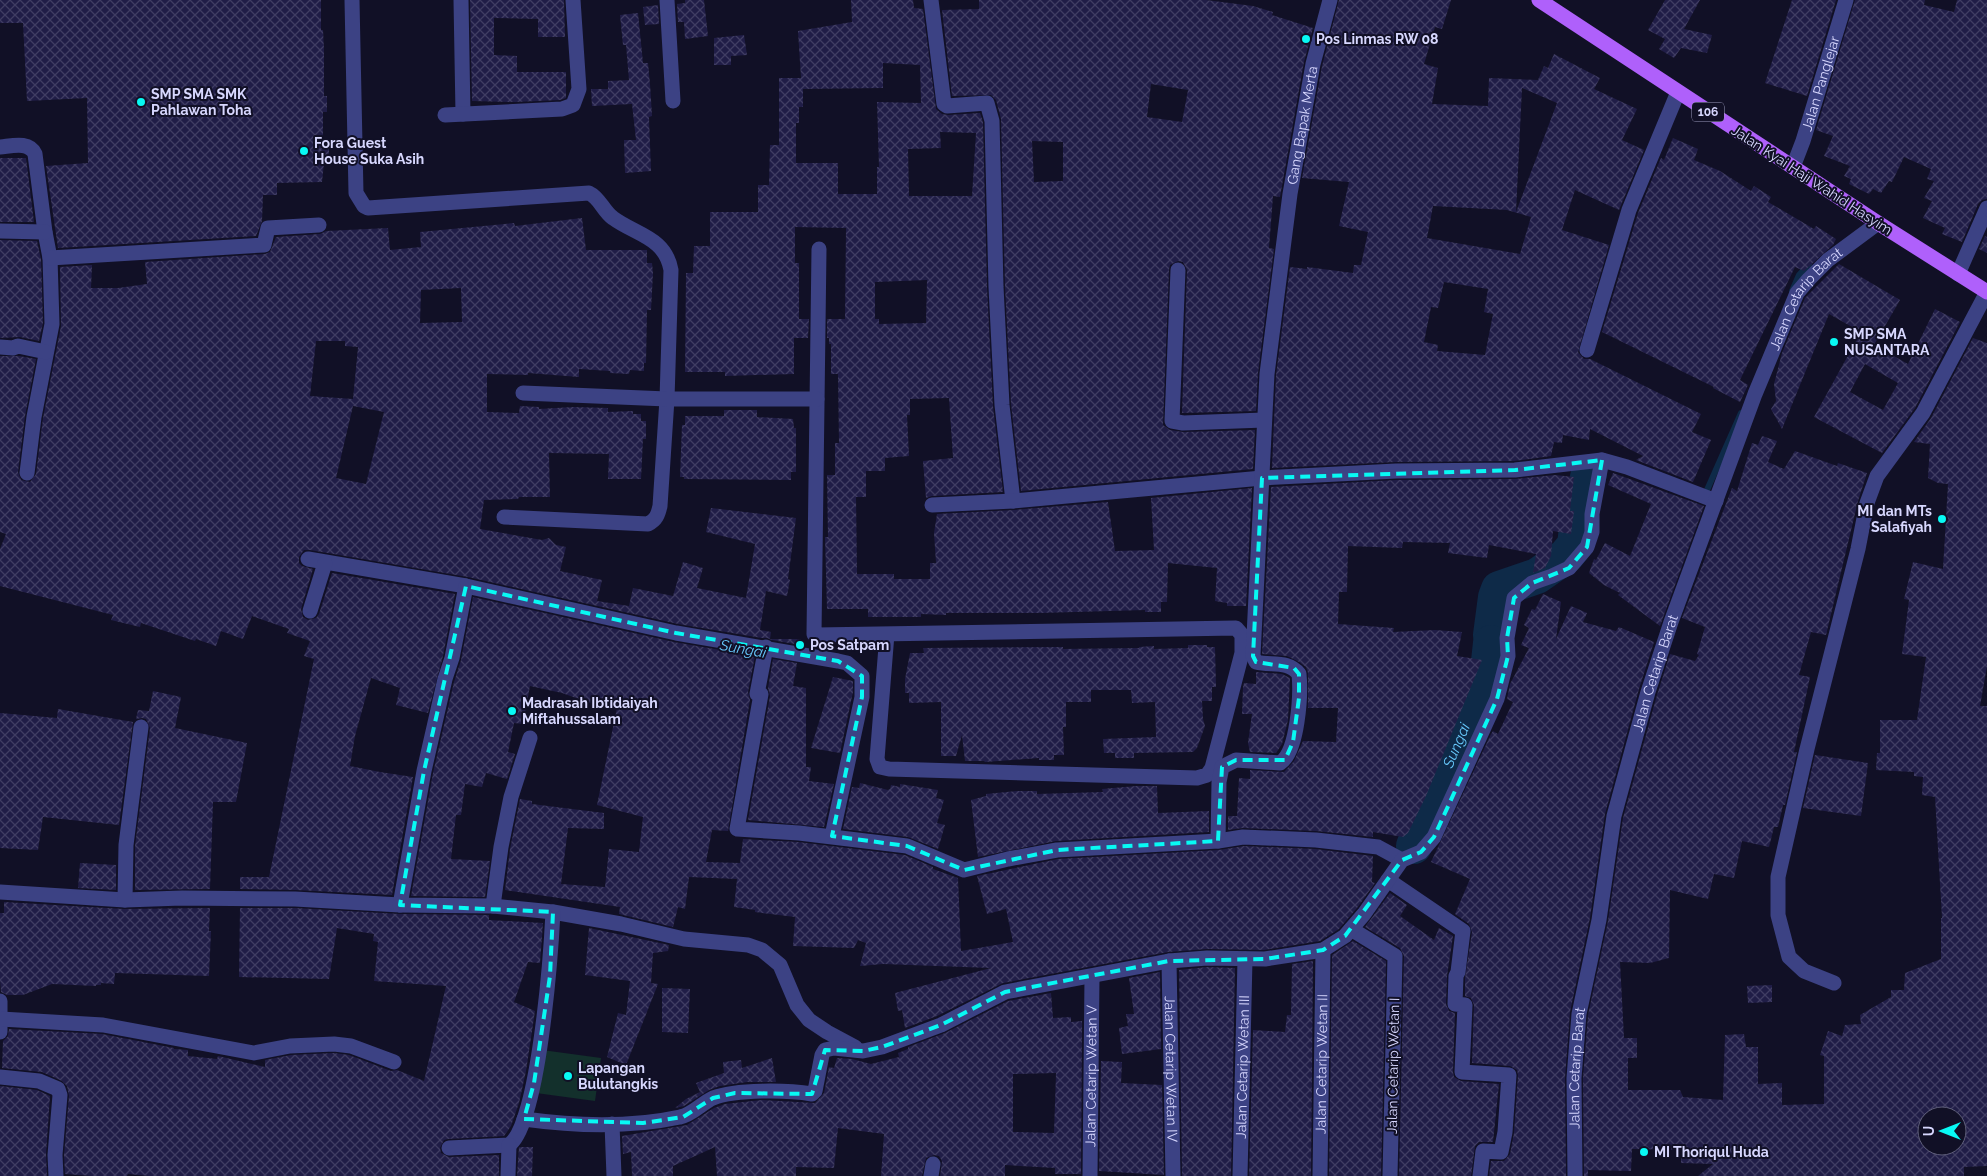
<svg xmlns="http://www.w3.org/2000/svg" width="1987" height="1176" font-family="Raleway,sans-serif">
<defs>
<pattern id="building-cross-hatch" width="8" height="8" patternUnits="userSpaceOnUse" patternTransform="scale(1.25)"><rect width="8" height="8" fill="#201d47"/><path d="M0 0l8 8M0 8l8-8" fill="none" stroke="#403d63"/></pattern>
</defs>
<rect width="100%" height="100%" fill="#111026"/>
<path fill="#13302c" d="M542,1050L601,1058L595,1101L536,1093Z"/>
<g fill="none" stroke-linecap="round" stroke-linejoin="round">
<g stroke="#0e2a48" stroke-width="6">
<path d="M1792,291L1799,275L1809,264"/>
<path d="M1707,490L1741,413"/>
</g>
<g stroke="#0e2a48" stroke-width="36">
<path d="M1491,635L1496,597L1499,589L1537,576L1566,556L1575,545L1578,520L1589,473"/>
<path id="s1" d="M1414,846L1488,671L1491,643"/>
</g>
</g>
<g fill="url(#building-cross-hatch)" fill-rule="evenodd">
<path d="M0,0H321V30H323L324,49V96H327V112H323V143H329V163H324L322,182L277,183V195H263L262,221L256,236L58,248L46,166L88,163L87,98L27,101L23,23H0Z"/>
<path d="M470,0H564L565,37H538V19L494,18V55L517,56V72H566V98L560,100L515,102L472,101Z"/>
<path d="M685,0H704L708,36L685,39L684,22H678L677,4L685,3Z"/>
<path d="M851,0H913L914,8L923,9L936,109L942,114L948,115L980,113L983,122L987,287L993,406L1003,492L932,496L926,498L923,461L953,458L949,398L910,399V415H907L909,456L885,458V471H866V497H856L857,574H894V579H930V563H936L934,533L937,514L1014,510L1108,502L1115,551L1154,550L1151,498L1252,488L1246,606H1227V603L1215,601L1217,568L1168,563L1167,602H1161V612H1145V610L1040,613H946V615L921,614V617H868V609H827L825,537H828L827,475H835V443H839L838,374H831V344H829V338H827V319H845L846,228L795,227V263H799V319H809L808,338H794V374L725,376V372H685L686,273H693L694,246H710V212H758V185H769L770,145H779V78H801L798,31L852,22ZM883,63L920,65L921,103L877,102L879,167H877V194H838V163H796V123H799V107H803V89L883,88ZM940,132L976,133L972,196H909L908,149L941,148ZM927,280L926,323L879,324V319H875V282Z"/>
<path d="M979,0H1206L1253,6L1273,12L1272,15L1313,28L1304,62L1280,197L1273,196L1269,248L1274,249L1258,373L1256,411L1182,413L1187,270L1183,262L1178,261L1170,265L1169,270L1163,425L1170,430L1183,432L1255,430L1253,469L1021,491L1011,404L1005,287L1001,119L996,100L991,95L952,96L942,10L979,9ZM1151,84L1188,90L1182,122L1147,117ZM1032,141L1063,142V181L1034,182Z"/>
<path d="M1339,0H1451L1442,29L1435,27L1424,64L1438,68L1432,104L1488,106L1489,78L1538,80L1544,66L1548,68L1554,54L1600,78L1594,89L1637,109L1622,140L1644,150L1619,210L1575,190L1562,230L1609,245L1578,352L1584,359H1590L1701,414L1692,432L1711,440L1693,482L1636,460L1643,456L1590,429L1589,440L1563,435L1562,443L1554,442L1551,456L1514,461L1396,462L1272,468L1276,375L1290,267L1307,269V267L1353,273L1354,265H1361L1368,232L1339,226L1349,182L1302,178L1322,66ZM1522,88L1557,103L1516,212ZM1433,206L1507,210L1531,217L1520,254L1427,238ZM1444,282L1488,289L1484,312L1493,314L1485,355L1437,351L1438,345L1424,342L1431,307L1438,308Z"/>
<path d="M1665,0H1700L1684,29L1712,35L1707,53L1681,48L1674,58L1659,49L1665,39L1648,30Z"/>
<path d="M1792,0H1836L1807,96L1765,83Z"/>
<path d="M1855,0H1925L1924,5L1954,12L1957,0H1987V199L1982,200L1978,204L1962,242L1942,234L1945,228L1923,218L1932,201L1924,198L1934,181L1927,179L1931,169L1904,157L1892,182L1889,181L1881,193L1873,189L1869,194L1849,184L1851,179L1844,176L1850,166L1824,156L1833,136L1816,130Z"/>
<path d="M658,5L659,24L645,25L643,7Z"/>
<path d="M638,13L643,63H648L650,84L652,116L649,117L651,171L625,173L624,140H636L632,104L592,106L591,89H608V81L629,80L626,45H623L620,15Z"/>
<path d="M744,35L747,55L731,56V65H714V38Z"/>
<path d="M1673,138L1698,149L1694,160L1720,171L1751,191L1754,186L1771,197L1768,202L1814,229L1816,226L1836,239L1833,245L1804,271L1795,267L1740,380L1748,385L1740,402L1713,388L1714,387L1602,332L1638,213L1661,158L1664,160Z"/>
<path d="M0,158H26L34,222H0Z"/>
<path d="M582,218L586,250H647V263H652L653,273L651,310H647L646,363H644V371L630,370L629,374L610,373V371L579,369V377L528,373V375L487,374V412L519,413L520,406L539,407V409L573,407L608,408V412L633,411V414H641V421H646V439H643L641,479H608L609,454L549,453L550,497H519L518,499L484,500L480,529L542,540L549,538L556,545L566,547L560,571L602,580L597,601L629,606L633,588L673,596L683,562L703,568L697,588L746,598L755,544L706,532L711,508L796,518L788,579L790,580L787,596L766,591L760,630L771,632L770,639H801L800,645L772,640L767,638H762L678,624L468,577L310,550H304L299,557V563L302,566L313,569L301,609L303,617L308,620L316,618L319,614L332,573L455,594L443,656L428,713L396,705L400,688L371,678L355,736L350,766L380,772L413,777L392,895L296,890L240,889V877H269L314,659L304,656L310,641L287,633L289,629L252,616L243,639L221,631L216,646L196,639L195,641L141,623L140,627L111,620L113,615L0,586V549L6,534L0,532V356H19L36,359L25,416L18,472L21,480L30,482L36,474L43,418L61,326L60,267L92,265L91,288H118L147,284L145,262L265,254L270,252L276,237L320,234L326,231L388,228L390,250L421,247L420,232L514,223L515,226ZM461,288L462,322L420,323L421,290ZM316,341H345V346L358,347L353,399L310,396ZM353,406L384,412L366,484L336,478Z"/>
<path d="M1985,236L1987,237V253L1979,249Z"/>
<path d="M0,240L37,241L41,259L43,323L39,341L20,337L0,338Z"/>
<path d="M1839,264L1900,300L1874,345L1908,364L1935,309L1960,322L1915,408L1882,453L1814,417L1861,332L1829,314L1782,429L1771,409L1776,401L1774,384L1782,353L1805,298ZM1865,364L1898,383L1883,410L1850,392Z"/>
<path d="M1973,338L1987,343V666L1980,706H1987V1166L1964,1167V1176H1698L1713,1164L1681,1163V1150L1632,1149L1631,1171L1588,1170V1176H1584L1583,1078L1588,1015L1608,921L1623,818L1657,695L1670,654L1695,661L1699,655L1697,654L1705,627L1682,618L1732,488L1737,491L1752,443L1758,445L1762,436L1777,441L1768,462L1784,469L1795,451L1837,466L1838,463L1867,473L1858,501L1826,635L1811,632L1799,675L1810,677L1794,752H1797L1785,805H1783L1778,827H1774L1769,847L1742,841L1734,878L1714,874L1708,899L1670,890L1669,958L1650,963L1620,962L1624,1038H1637V1058H1628V1090H1680L1683,1097L1723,1100L1725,1035L1744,1034L1746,1047H1758V1084L1782,1083V1105L1824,1104V1056L1820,1055L1828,1031L1842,1036L1845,1025L1861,1024L1860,1015L1891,997V990H1904L1905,973L1941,959V918H1942L1935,797L1922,795L1923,777L1914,776V772L1876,770L1877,753H1880V720H1917L1926,657L1902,654L1909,600L1904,599L1913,562L1943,569L1948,484L1938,483L1928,478L1930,444L1914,442L1931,418ZM1927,1116H1957V1146H1927Z"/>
<path d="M724,410H757V417L793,419L794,428H796V472H791V480L684,479V477H680L682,425H685V416H724Z"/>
<path d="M1613,473L1704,506L1660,626L1618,595L1620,593L1604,585L1589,573L1594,559L1596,560L1605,543L1630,556L1651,504L1608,485Z"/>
<path d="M1555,475L1574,477L1570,511H1574L1571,534L1553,531L1551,556L1545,568L1533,573L1536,554L1489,545L1487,558L1448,553L1450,543L1403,542L1402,548L1348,546L1347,592H1339L1338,624L1394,628L1393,632L1435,630L1462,632L1457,656L1482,660L1426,796L1408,833L1403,837L1373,832V837L1316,831L1243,828L1228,830V816H1237L1239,778L1250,779V770L1284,772L1294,761L1303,741L1336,742L1338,708H1308V673L1306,667L1299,662L1287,656L1262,654L1271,487L1396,480L1515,479Z"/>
<path d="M1543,594L1561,602L1556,639L1571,606L1587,613L1583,622L1616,631L1619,627L1654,642L1639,689L1605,814L1590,918L1570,1012L1565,1078L1566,1176H1489L1491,1161H1504L1510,1154L1514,1133L1518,1075L1517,1070L1510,1066L1472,1063L1474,1005L1471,998L1465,996V978L1472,932L1469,924L1455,914L1470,879L1431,862L1491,734L1493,731L1498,734L1513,702L1507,699L1510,684L1529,648L1521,645L1529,628L1524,625L1532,609L1535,610Z"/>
<path d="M473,597L674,642L755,656L748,692L750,700L728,831L712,830L706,862L740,863L743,839L798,842L905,855L933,867V869L958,878L961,951L1013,942L1006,909L987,914L977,876L1058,859L1219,850L1244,846L1315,849L1373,856L1372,882L1375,883L1357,908L1339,929L1320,941L1264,950L1207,949L1168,952L1003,983L937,1016L905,1028L902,1010L898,1011L895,993L991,968L883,964L860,966L866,943L858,940L854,948L793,946L795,917L755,912V910L734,907L737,879L689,877L685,909L678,907L673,927L619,914L620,907L505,890L510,849L520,799L532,801V804L604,813V829L568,828L561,884L605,887L609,849L639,852L643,817L597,805L617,708L590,703L562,693L530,686L523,724L514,723L508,752L515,754L507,779L486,773L482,787L465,784L461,815H456L451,859L490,861L485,897L411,896L433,773L454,682L461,660Z"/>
<path d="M1188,645H1207V647H1215L1216,687H1212V701H1202L1203,719L1205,726L1197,748L1193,752L1134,753V758H1115V753H1104L1103,739L1156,737L1155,702L1132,703L1131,690H1091V702H1066V727H1063L1064,755H1054V760H1039V758L985,762L984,761H965L962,735L956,756H941V702L909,703V693H905V679L910,653H924L923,648L1063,647V649L1139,648V647L1154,646V649L1188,648Z"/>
<path d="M773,659L797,663L793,686L806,688V767H811L809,781L834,784L824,827L748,820L770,696L768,688Z"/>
<path d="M1256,672L1282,674L1290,678L1288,720L1282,744L1276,753L1250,752L1248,743L1252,714H1242L1243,687L1244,683L1256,684Z"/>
<path d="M833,677L853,681V692L840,753L811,748Z"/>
<path d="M153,691L181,697L175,728L247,743L236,802H213L210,889L135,890V846L150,728L146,719L142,718L136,719L138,710L149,711Z"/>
<path d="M58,709L133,722L119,825L43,817L38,850L0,848V713L57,718Z"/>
<path d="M1815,755L1868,763L1861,816L1803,808Z"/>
<path d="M860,783L888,790L890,789L891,785L900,787V784L938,790L936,798L944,800L937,823L945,825L938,849L908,837L843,829L852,787L859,788Z"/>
<path d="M1136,786H1157L1158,813L1209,811V832L1056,841L978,857L971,800L986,796V794L1017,791H1037V794L1103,792L1102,789Z"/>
<path d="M80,863L116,865V890L78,888Z"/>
<path d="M1390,893L1407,905L1400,916L1434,940L1439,928L1453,936L1447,976L1446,1004L1449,1011L1455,1013L1453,1072L1454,1077L1461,1081L1499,1084L1493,1142H1479L1475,1146L1471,1176H1399L1404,956L1400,948L1365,927Z"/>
<path d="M4,902L124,909L210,908L209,931H211L209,976L115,973L114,984L101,983V985H96V986L52,984L23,995H7L1,992L0,980V913H4Z"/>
<path d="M240,908H295L400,914L489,915V920L543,923L540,963L528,962L514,1002L535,1011L526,1071L519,1103L511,1126L504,1136L448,1139L444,1140L440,1148L441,1153L449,1157L499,1155V1176H149L128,1174L127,1176H92L65,1174L64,1155L69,1096L67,1086L62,1081L42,1072L2,1068L3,1041L8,1036L9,1029L102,1034L174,1048V1049L188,1050V1056L217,1059L218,1056L265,1067V1060L291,1055L334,1053L349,1055L391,1071L397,1070L424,1081L446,986L374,981L378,942L373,941L374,934L337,928L329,979L239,977Z"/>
<path d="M589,928L669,945L668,951L653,953L651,983L658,984L626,1065L607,1057L618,1013L626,1015L630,981L585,975Z"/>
<path d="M1353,941L1386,961L1381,1176H1329L1332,955Z"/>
<path d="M1313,961L1311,1176H1249L1253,1030L1285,1032L1287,1015H1291L1292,964Z"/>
<path d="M1207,967L1235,968L1231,1176H1182L1179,970Z"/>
<path d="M1160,972L1161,1049L1122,1054L1119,1028L1128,1026L1126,1014H1134L1129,978Z"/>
<path d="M1772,985V1002L1748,1003L1747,986Z"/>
<path d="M662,988L690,989L688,1033L662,1032Z"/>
<path d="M1051,993L1053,1018L1071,1017V1022L1082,1021L1081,1174H1055V1168L1005,1165V1176H940L942,1161L939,1156L934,1155L926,1158L922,1176H881L884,1134L838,1128L834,1168L796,1167V1176H717L715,1147L673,1166V1176H632L631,1152L623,1154L622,1136L687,1125L714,1108L725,1104L762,1100L815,1103L824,1093L829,1067L834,1068L837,1058L852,1059L871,1064L899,1057L898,1053L908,1049V1047L945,1033L1008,1001ZM1056,1073L1054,1133L1013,1132V1074Z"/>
<path d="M772,1058L776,1082H747L720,1086L709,1090L684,1106L675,1108L686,1099L700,1092L696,1083L724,1073L723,1062L741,1060L742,1068Z"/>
<path d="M1101,1061L1122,1062L1121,1083L1162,1085L1164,1175L1099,1171Z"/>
<path d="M0,1086L37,1090L50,1096L46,1154L47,1176H0Z"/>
<path d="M519,1147H533L532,1176H517Z"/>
</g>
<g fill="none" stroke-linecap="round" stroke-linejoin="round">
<g stroke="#3c4284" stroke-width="15">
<path d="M352,0L356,193L364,206L368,208L589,193C600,198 603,211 613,218C636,235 665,237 671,270L667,399L660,506C658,515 656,520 648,524L504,517"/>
<path d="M461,0L463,114"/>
<path d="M667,0L673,101"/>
<path d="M931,0L944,104L947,106L987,103L992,121L996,287L1002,405L1013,501"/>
<path d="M445,115L562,109L573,105L579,89L573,0"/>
<path d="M0,147C12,146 29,141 35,154L45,232L50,258L52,324L34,417L27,473"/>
<path id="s2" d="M1793,167L1803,141L1846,0"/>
<path d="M0,231L45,232"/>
<path d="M819,249L814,634L816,635L1236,628L1242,635V653L1212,768L1207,775L1197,778L889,769L880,767L877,759L887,634"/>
<path d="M50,258L264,245L268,228L319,225"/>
<path d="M1178,270L1172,421L1183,423L1264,420"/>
<path d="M1958,274L1987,208"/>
<path d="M0,347L13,348L18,346L46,352"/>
<path d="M1587,350L1629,210L1678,92"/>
<path d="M523,393L667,399H817"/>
<path d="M932,505L1013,501L1262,478L1396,471L1515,470L1602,460L1627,467L1716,501"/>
<path d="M308,559L466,586L676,633L838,661L847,663L862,676V697L832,836"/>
<path d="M310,611L325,563"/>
<path d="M766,647L757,694H761L737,829L799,833L907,846L964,870L1008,859L1057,850L1218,841L1243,837L1316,840L1378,847L1402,860"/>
<path id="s3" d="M1218,841L1219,782L1222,767L1236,760L1280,763C1298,752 1301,694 1299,674C1288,660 1271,666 1256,662L1253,656L1267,374L1290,194L1313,64L1330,0"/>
<path d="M1388,880L1463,931L1458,972L1456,976L1455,1004L1465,1005L1462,1072L1509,1075L1505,1132L1501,1152L1483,1151L1480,1176"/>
<path d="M0,892L125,900L182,898L295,899L400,905L493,906L553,912L621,924L684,939L748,945L762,950L780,965L797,1005L809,1020L827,1032L855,1047"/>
<path d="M125,900L126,845L141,727"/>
<path d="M400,905L424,771L445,679L452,658L466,586"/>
<path d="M493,906L501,847L511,797L530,738"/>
<path d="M1351,929L1395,956L1390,1176"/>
<path id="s4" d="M1169,961L1173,1176"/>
<path d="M1834,983L1804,971L1789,957L1778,915V877L1807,749L1858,549L1867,503L1877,476L1923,413L1987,292"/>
<path d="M0,1001V1032"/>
<path d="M1,1019L103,1025L254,1053L290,1046L334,1044L351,1046L394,1062"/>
<path d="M0,1077L39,1081L58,1089L60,1095L55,1155L56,1176"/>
<path d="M524,1119C575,1126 629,1128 680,1117C692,1115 702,1103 713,1098C736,1089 788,1090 812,1094L815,1091L822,1055L825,1050L834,1048L863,1051L882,1047L941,1025L1005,992L1169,961L1207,958L1265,959L1323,950L1345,936L1364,914L1402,860L1421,852L1434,837L1497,699L1508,656L1507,638L1514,598L1532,583L1552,576L1569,568L1587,547L1592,532V514L1602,460"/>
<path d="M612,1124L614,1176"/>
<path d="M449,1148L509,1145C539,1125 551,952 553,912"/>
<path d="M508,1176L509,1145"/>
<path d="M931,1176L933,1164"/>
<path id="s5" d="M1090,1176L1092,977"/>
<path id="s6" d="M1240,1176L1245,959"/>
<path id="s7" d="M1320,1176L1323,950"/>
<path id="s8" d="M1575,1176L1574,1078L1579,1014L1599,920L1614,816L1648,692L1671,622L1755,394L1797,293L1809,279L1828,260L1878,223"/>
</g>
<path stroke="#af60fb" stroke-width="15" d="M1539,0L1878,223L1987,292"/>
</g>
<path fill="none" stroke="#08f9f4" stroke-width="4" stroke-dasharray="10 6" stroke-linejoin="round" d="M1602,460L1587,547L1569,568L1532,583L1514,598L1507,638L1508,656L1497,699L1434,837L1421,852L1402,860L1345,936L1323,950L1265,959L1169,961L1005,992L941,1025L882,1047L863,1051L825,1050L812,1094L735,1093L713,1098L683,1117L643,1123L524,1119L534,1083L550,976L553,912L400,905L424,771L466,586L676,633L838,661L862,676V697L832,836L907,846L964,870L1057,850L1218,841L1222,767L1236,760H1285L1293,742L1299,698V674L1294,668L1256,662L1253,656L1262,478L1515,470Z"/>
<g fill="#08f9f4" stroke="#111026" stroke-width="2">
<circle cx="1306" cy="39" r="5"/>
<circle cx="141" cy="102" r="5"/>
<circle cx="304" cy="151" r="5"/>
<circle cx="1834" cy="342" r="5"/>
<circle cx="1942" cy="519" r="5"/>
<circle cx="800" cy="645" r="5"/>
<circle cx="512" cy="711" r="5"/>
<circle cx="568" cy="1076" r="5"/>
<circle cx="1644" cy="1152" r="5"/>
</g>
<g text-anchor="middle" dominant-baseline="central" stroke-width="4" stroke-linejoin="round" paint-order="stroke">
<rect fill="#111026" stroke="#9c9bbd" stroke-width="1" x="1692" y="102.5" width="32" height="19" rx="4"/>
<g font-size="12" font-weight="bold" fill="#d7d7fe">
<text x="1708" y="112">106</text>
</g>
<g font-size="14" font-weight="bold" fill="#d7d7fe" stroke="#111026" text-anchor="start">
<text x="1316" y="39">Pos Linmas RW 08</text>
<text x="151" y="94">SMP SMA SMK<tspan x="151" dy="16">Pahlawan Toha</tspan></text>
<text x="314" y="143">Fora Guest<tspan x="314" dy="16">House Suka Asih</tspan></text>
<text x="1844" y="334">SMP SMA<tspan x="1844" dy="16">NUSANTARA</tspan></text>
<text x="1932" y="511" text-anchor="end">MI dan MTs<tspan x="1932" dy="16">Salafiyah</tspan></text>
<text x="810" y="645">Pos Satpam</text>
<text x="522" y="703">Madrasah Ibtidaiyah<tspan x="522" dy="16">Miftahussalam</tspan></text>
<text x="578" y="1068">Lapangan<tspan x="578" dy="16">Bulutangkis</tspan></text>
<text x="1654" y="1152">MI Thoriqul Huda</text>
</g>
<g font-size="14" fill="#d7d7fe" stroke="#111026">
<text stroke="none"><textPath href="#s2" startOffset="88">Jalan Panglejar</textPath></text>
<text stroke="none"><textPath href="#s3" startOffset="814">Gang Bapak Merta</textPath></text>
<text transform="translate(1812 180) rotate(33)">Jalan Kyai Haji Wahid Hasyim</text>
<text stroke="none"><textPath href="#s8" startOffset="918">Jalan Cetarip Barat</textPath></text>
<text stroke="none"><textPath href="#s8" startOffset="512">Jalan Cetarip Barat</textPath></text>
<text stroke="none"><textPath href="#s7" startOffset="112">Jalan Cetarip Wetan II</textPath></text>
<text transform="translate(1393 1066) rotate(-89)">Jalan Cetarip Wetan I</text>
<text stroke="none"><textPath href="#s6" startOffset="109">Jalan Cetarip Wetan III</textPath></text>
<text stroke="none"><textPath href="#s8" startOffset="108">Jalan Cetarip Barat</textPath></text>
<text stroke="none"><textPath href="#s4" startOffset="108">Jalan Cetarip Wetan IV</textPath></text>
<text stroke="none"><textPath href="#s5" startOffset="100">Jalan Cetarip Wetan V</textPath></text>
</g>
<g font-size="15" font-style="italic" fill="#67c8fb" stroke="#111026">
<text transform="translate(743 649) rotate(10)">Sungai</text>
<text stroke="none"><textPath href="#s1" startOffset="109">Sungai</textPath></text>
</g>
</g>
<g transform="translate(1942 1131) rotate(270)"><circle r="24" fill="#111026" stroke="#60607c"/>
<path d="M0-4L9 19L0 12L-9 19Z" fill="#08f9f4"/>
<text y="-8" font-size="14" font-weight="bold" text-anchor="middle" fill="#d7d7fe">U</text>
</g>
</svg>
